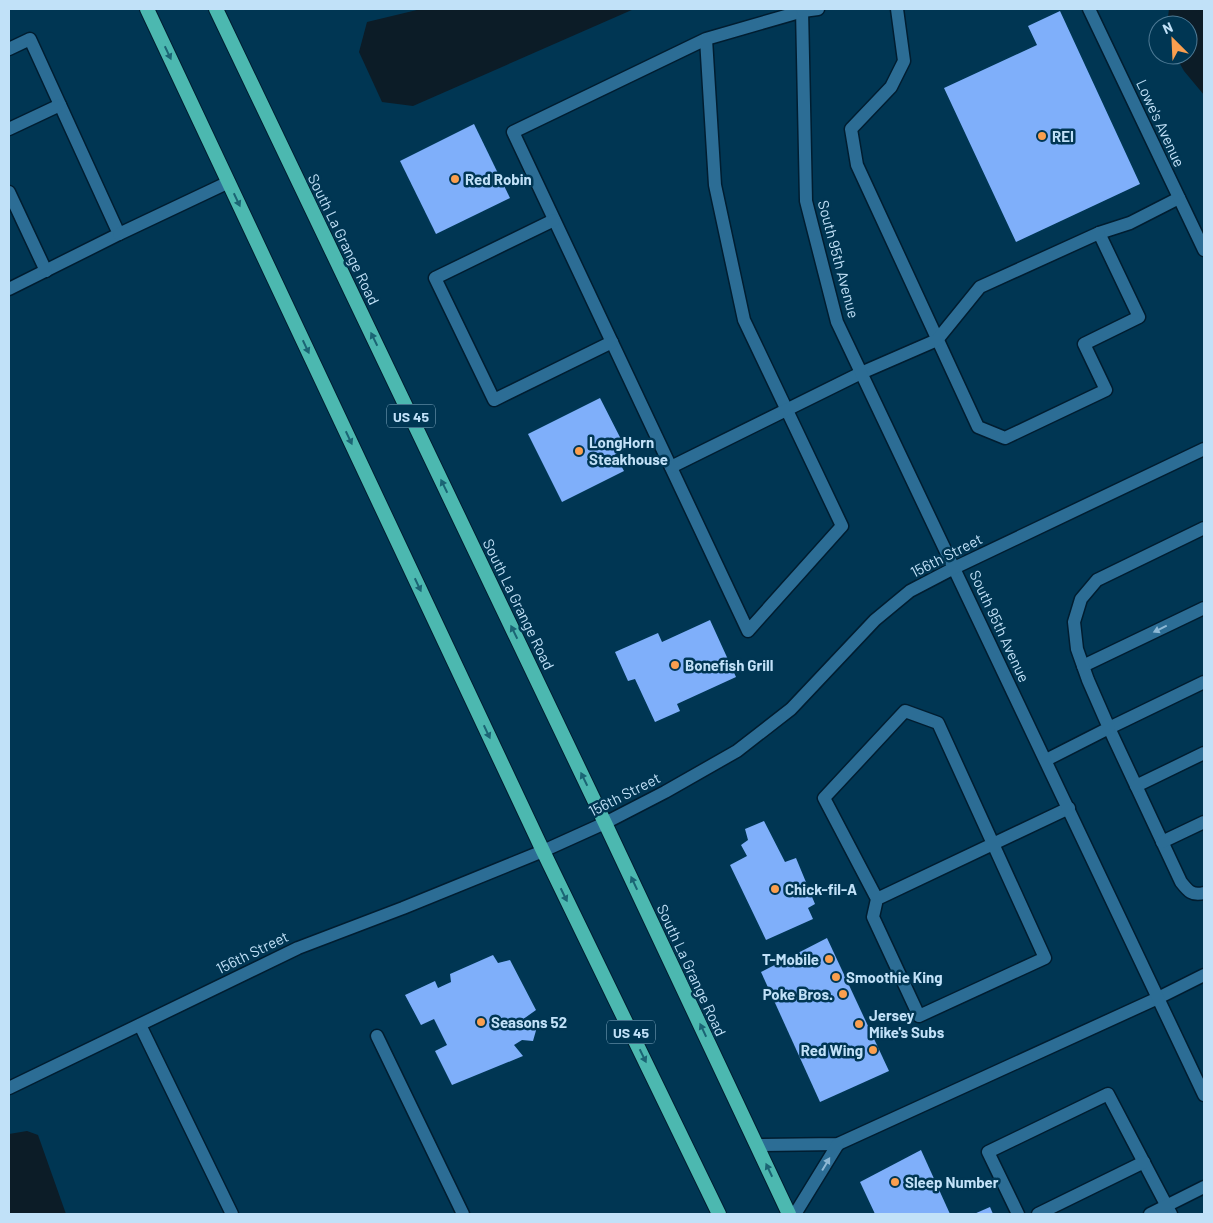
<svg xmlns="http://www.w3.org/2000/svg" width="1213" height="1223" font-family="Barlow,sans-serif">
<rect width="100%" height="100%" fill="#003653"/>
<g fill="#0c1c27">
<path d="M421,9H634L413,106L382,102L359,52L367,22Z"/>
<path d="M1169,9H1204V95L1184,71L1175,55H1188V25H1167Z"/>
<path d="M27,1131L38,1135L66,1214H9V1134Z"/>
</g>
<g fill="#7faffa">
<path d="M1060,11L1140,184L1016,242L944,88L1037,45L1028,26Z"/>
<path d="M474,124L510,198L436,234L400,161Z"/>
<path d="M600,398L626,449L615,454L624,471L562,502L528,434Z"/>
<path d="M710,620L736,677L677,704L680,711L655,722L635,679L628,681L615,652L658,633L662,642Z"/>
<path d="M764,821L785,862L796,858L815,904L808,908L813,919L766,940L730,865L747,856L741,845L748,840L745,829Z"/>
<path d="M827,938L889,1071L820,1102L761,972Z"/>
<path d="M493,955L498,963L510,960L536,1010L522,1020L537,1027L533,1041L522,1040L514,1045L523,1056L452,1085L435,1051L447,1045L434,1019L421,1025L405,995L435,981L438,988L451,982L450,974Z"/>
<path d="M921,1150L950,1214H875L860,1182Z"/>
<path d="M990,1207L993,1214H974Z"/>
</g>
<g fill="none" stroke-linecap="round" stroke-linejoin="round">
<defs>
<g id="service">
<path d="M897,9L904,61L891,87L851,129L857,165L978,427L1005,438L1106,390L1084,344L1139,317L1099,233L1130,223L1179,198"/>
<path d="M706,39L715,185L744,320L842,526L748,631L513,132L706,39L803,11"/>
<path d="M9,49L30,39L119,234L9,289"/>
<path d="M9,129L60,105"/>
<path d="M9,192L46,271"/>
<path d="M554,220L435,278L494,400L612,342"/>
<path d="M119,234L229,182"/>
<path d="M671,467L861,373L937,340L980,287L1099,233"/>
<path d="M1083,666L1204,608"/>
<path d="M1204,682L1109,728L1181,882C1188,891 1192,896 1204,893"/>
<path d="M1046,760L1109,728L1088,680L1077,649L1074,622L1081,599L1097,580L1204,528"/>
<path d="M1136,786L1204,753"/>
<path d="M1162,842L1204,822"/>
<path d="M877,899L873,917L919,1016L1045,958L938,723L905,711L824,798L877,899L1069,808"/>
<path d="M140,1025L232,1214"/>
<path d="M377,1036L463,1214"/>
<path d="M757,1145L838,1144L1158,998L1204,975"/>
<path d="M795,1214L838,1144"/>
<path d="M1018,1214L988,1152L1108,1094L1171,1214"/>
<path d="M1038,1214L1144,1162"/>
<path d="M1150,1214L1204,1187"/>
</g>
<g id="minor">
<path d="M802,9L806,201L837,322L1204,1095"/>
<path d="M1089,9L1204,250"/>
<path d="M803,11L818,9"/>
</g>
<path id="tertiary" d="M9,1088L298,948L403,908L543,851L605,823L665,792L737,751L791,709L875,620L910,591L954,568L1204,449"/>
<g id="trunk">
<path d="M147,9L543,851L719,1214"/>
<path d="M216,9L605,823L789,1214"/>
</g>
</defs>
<use href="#service" stroke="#001d30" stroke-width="15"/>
<use href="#minor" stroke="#001d30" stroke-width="15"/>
<use href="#tertiary" stroke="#001d30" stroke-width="15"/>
<use href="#trunk" stroke="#001d30" stroke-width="16"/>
<use href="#service" stroke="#2c6d95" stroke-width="12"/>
<use href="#minor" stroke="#2c6d95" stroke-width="12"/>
<use href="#tertiary" stroke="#2c6d95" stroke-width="12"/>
<use href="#trunk" stroke="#4cb8b0" stroke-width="14"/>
</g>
<defs><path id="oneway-solid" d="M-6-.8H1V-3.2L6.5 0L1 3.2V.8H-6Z" transform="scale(1.25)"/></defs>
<g fill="#1b6474">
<use href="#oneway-solid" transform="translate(168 53) rotate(65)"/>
<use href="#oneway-solid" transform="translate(237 200) rotate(65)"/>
<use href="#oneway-solid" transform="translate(374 339) rotate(-116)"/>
<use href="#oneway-solid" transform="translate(306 347) rotate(65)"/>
<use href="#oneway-solid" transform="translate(349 438) rotate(65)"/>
<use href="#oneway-solid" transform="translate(444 486) rotate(-116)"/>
<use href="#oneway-solid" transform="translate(418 585) rotate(65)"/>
<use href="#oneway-solid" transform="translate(514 632) rotate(-116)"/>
<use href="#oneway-solid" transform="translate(487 732) rotate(65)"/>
<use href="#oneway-solid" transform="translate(584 779) rotate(-116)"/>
<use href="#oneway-solid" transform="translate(634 883) rotate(-115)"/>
<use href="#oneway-solid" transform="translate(564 895) rotate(64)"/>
<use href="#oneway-solid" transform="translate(703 1030) rotate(-115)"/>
<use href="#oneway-solid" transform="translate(643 1056) rotate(64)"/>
<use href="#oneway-solid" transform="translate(769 1170) rotate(-115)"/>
</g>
<g fill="#8db8d5">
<use href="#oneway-solid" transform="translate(1160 629) rotate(154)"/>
<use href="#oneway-solid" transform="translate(826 1164) rotate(-59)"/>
</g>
<g fill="#fa9f4f" stroke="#003653" stroke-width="2">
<circle cx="1042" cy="136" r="5"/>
<circle cx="455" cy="179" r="5"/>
<circle cx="579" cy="451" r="5"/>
<circle cx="675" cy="665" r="5"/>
<circle cx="775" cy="889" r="5"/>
<circle cx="829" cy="959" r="5"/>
<circle cx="836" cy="977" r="5"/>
<circle cx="843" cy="994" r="5"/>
<circle cx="481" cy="1022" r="5"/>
<circle cx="859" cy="1024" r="5"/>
<circle cx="873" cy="1050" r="5"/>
<circle cx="895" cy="1182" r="5"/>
</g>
<g text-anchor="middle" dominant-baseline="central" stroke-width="5" stroke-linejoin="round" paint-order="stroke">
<g fill="#003653" stroke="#87aec6" stroke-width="1">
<rect x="387" y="404.5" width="48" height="23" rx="4"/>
<rect x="607" y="1020.5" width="48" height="23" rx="4"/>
</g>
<g font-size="14" font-weight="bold" fill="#c1e1f8">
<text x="411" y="416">US 45</text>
<text x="631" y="1032">US 45</text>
</g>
<g font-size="15" fill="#c1e1f8" stroke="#003653">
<text transform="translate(1161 123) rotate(65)">Lowe's Avenue</text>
<text transform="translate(344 239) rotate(64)">South La Grange Road</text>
<text transform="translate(839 259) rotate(75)">South 95th Avenue</text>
<text transform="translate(946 555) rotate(-27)">156th Street</text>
<text transform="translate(519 604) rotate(64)">South La Grange Road</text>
<text transform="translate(1000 626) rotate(65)">South 95th Avenue</text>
<text transform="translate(624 794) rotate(-27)">156th Street</text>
<text transform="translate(252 952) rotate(-26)">156th Street</text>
<text transform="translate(692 970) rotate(65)">South La Grange Road</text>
</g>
<g font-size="15" font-weight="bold" fill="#c1e1f8" stroke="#003653" text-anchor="start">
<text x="1052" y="136">REI</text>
<text x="465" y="179">Red Robin</text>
<text x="589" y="442">LongHorn<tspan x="589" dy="17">Steakhouse</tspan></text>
<text x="685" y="665">Bonefish Grill</text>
<text x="785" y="889">Chick-fil-A</text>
<text x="819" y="959" text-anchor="end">T-Mobile</text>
<text x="846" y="977">Smoothie King</text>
<text x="833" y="994" text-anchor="end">Poke Bros.</text>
<text x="869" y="1015">Jersey<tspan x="869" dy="17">Mike's Subs</tspan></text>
<text x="491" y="1022">Seasons 52</text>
<text x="863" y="1050" text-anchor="end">Red Wing</text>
<text x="905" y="1182">Sleep Number</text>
</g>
</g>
<rect width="1213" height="1223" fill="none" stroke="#c1e1f8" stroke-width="20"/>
<g transform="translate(1173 40) rotate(336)"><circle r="24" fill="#003653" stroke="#4d7a95"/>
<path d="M0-4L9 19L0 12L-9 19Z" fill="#fa9f4f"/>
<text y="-8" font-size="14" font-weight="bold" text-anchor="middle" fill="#c1e1f8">N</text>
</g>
</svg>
